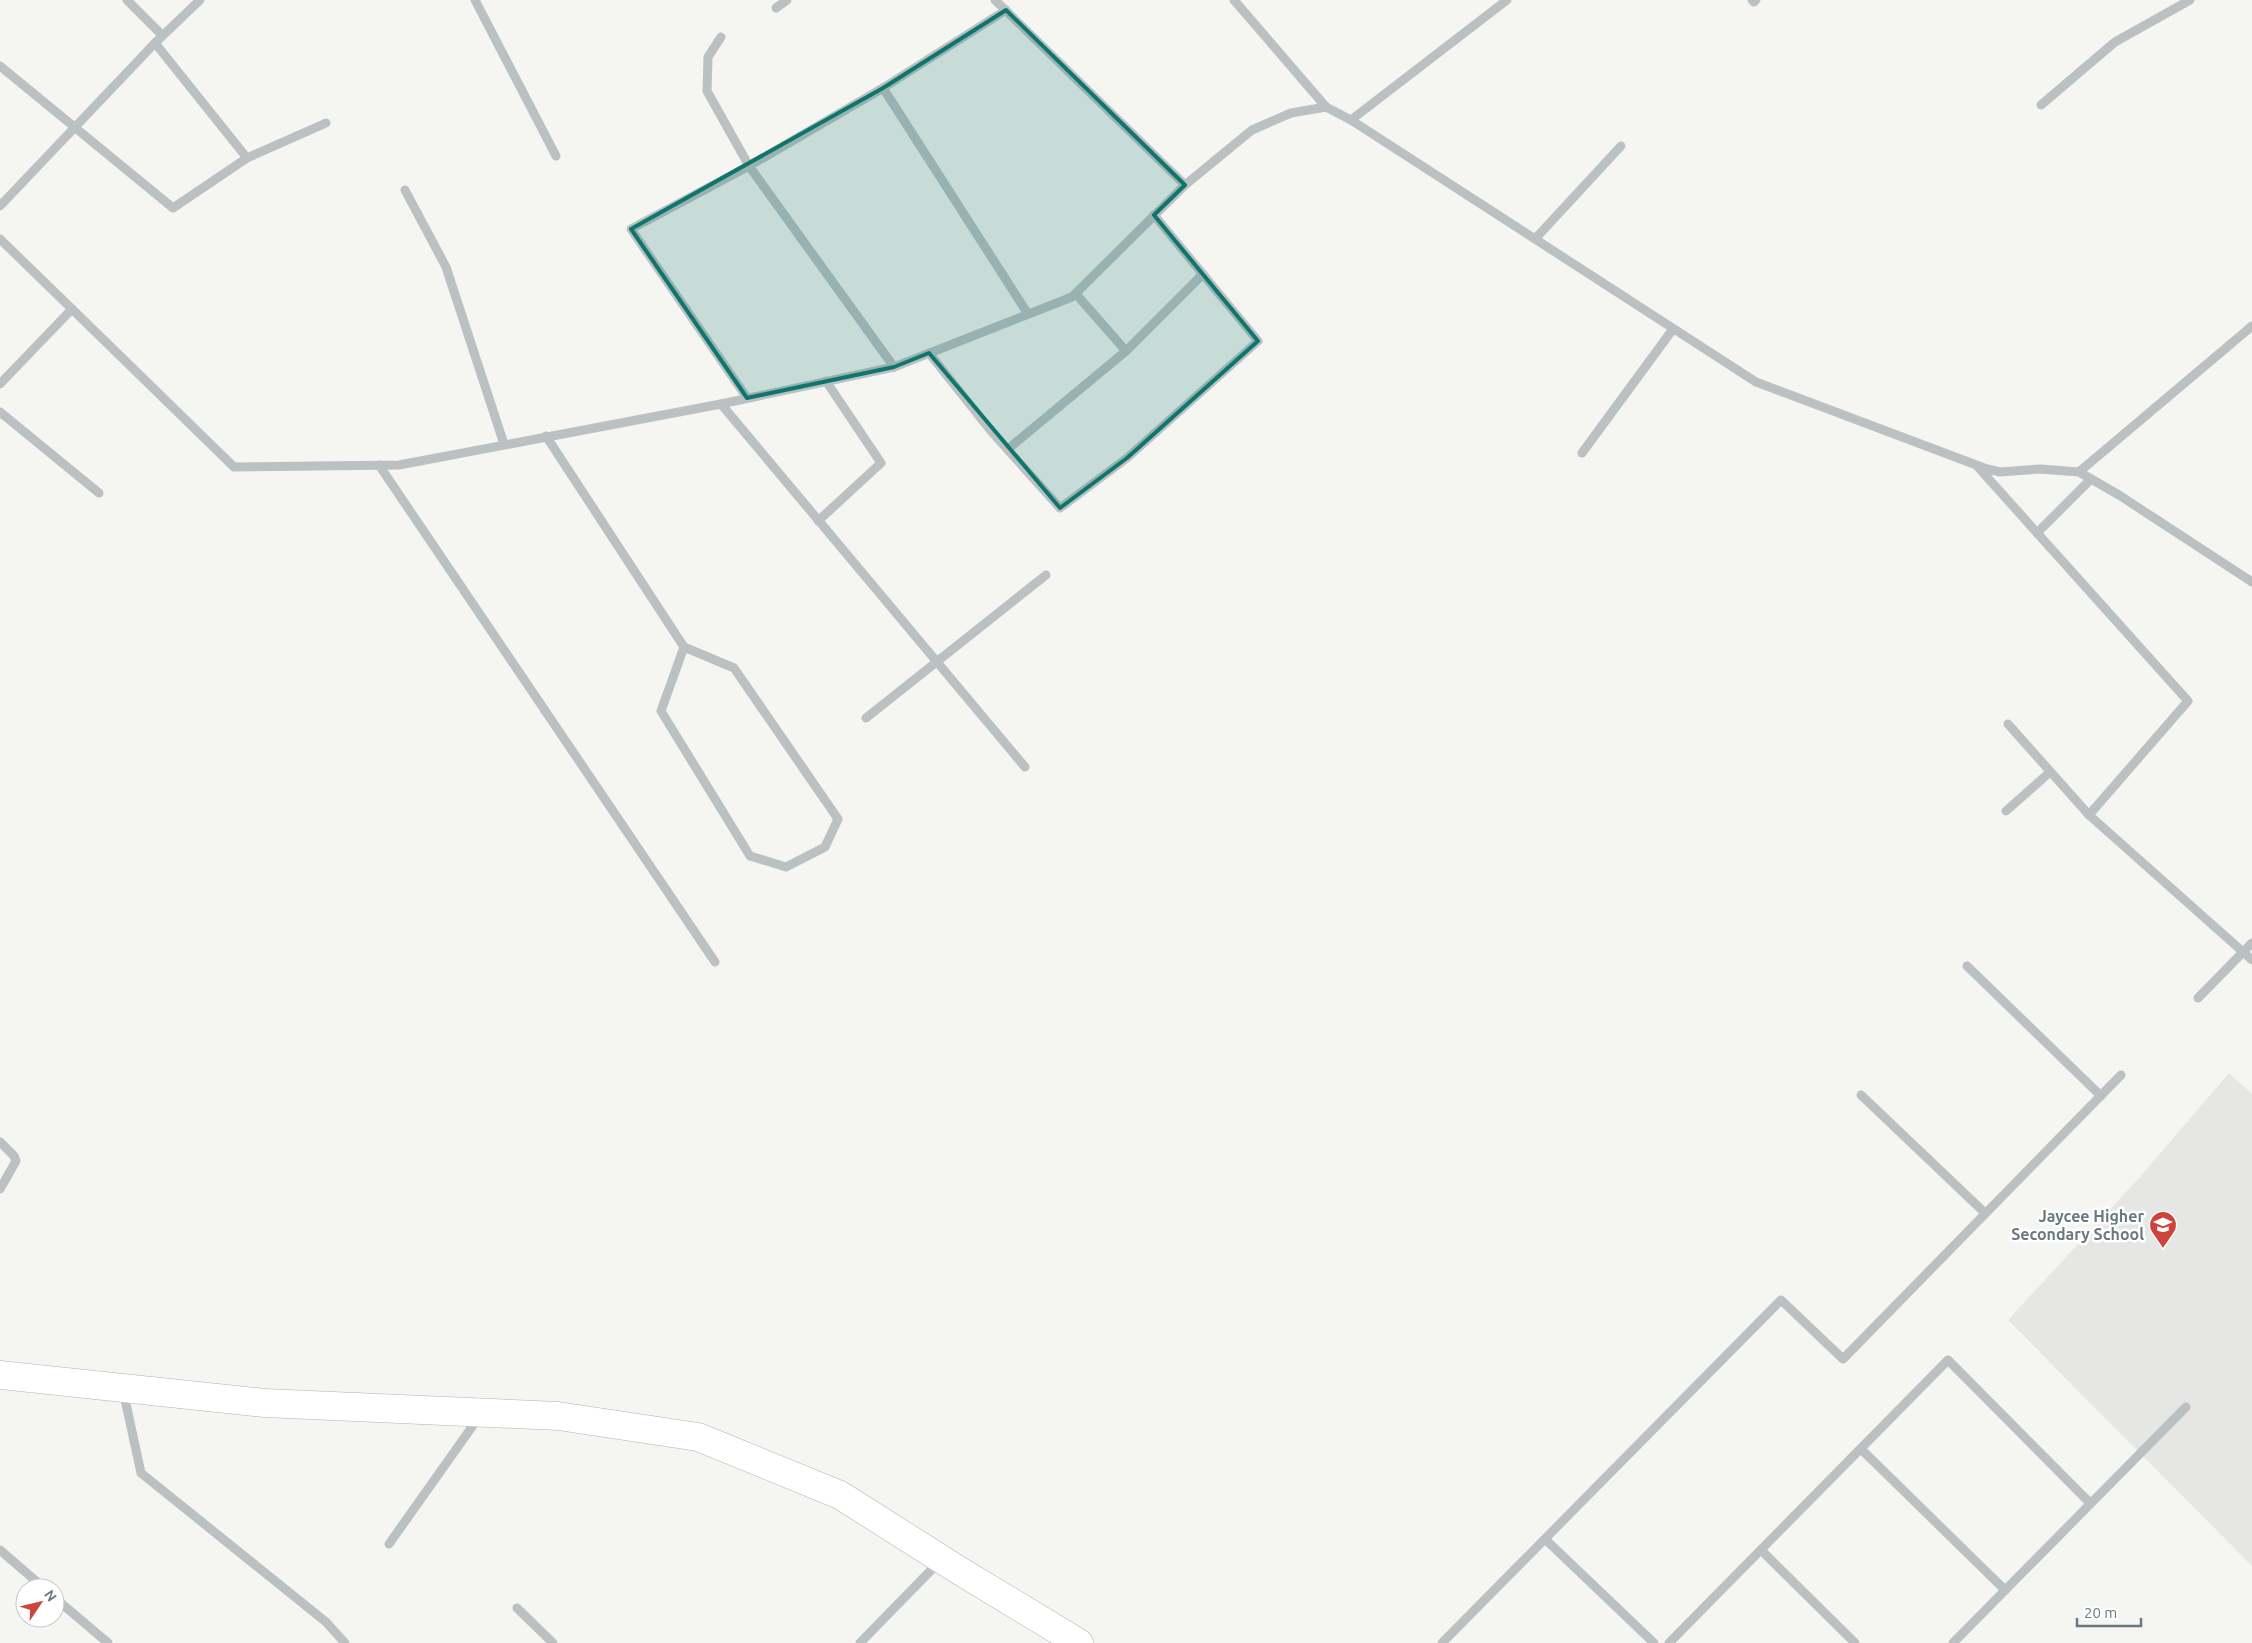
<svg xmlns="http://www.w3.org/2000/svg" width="2252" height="1643" font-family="Ubuntu,sans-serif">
<rect width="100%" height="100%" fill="#f5f5f2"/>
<path fill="#e6e6e5" d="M2229,1073L2252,1094V1566L2008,1320L2139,1178Z"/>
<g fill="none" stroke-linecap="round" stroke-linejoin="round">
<defs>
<path id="major" d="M0,1375L265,1403L558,1416L698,1437L840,1495L960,1571L1079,1643"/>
</defs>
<use href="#major" stroke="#afb4b6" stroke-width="29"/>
<g stroke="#bbc0c2" stroke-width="9">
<path d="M127,0L162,35"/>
<path d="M475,0L556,156"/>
<path d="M995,0L1185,185"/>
<path d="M1234,0L1326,107"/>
<path d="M1752,0L1754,2L1756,0"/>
<path d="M776,8L787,0"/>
<path d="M721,37L708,57L707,91L749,166L894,367"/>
<path d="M155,43L247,158"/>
<path d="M0,66L173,208L247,158L326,123"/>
<path d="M883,88L1006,10"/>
<path d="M2041,105L2115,42L2190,0"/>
<path d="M1351,120L1756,382L1987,469L2000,472L2040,469L2079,472L2119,495L2252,582"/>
<path d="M405,190L446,267L504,444"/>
<path d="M0,206L155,43L200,0"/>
<path d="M0,239L72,309"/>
<path d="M1535,239L1621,146"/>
<path d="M1076,294L1126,351"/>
<path d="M929,353L991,431L1060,508L1127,458L1258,341L1154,215"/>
<path d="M0,384L72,309L234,467L399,465L721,404L894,367L1072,297L1185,185L1252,130L1291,113L1326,107L1351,120L1507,0"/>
<path d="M747,398L631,229L749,166L883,88L1028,314"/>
<path d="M721,404L1025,767"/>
<path d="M0,412L99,493"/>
<path d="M546,436L684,647L734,668L838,819L825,847L786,867L750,856L661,711L684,647"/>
<path d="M1008,449L1126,351L1203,274"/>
<path d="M1582,453L1673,329"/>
<path d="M379,465L715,962"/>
<path d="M1978,467L2188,701L2089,815"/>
<path d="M2079,472L2252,326"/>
<path d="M818,521L881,463L826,381"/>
<path d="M2037,533L2091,479"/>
<path d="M866,718L1046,575"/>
<path d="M2008,724L2089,815L2252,960"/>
<path d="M2006,811L2050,772"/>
<path d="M1967,966L2101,1096"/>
<path d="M2198,998L2252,943"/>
<path d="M1861,1095L1985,1213"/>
<path d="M0,1142L14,1156L16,1161L0,1189"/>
<path d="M123,1390L141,1473L326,1622L345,1643"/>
<path d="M1861,1449L2005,1590"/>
<path d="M1545,1539L1654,1643"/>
<path d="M389,1544L479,1417"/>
<path d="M0,1550L44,1588"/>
<path d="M1761,1550L1855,1643"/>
<path d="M55,1598L108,1643"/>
<path d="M517,1608L553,1643"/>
<path d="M860,1643L940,1561"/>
<path d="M1442,1643L1781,1300L1843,1359L2121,1075"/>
<path d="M1669,1643L1948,1360L2090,1503"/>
<path d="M1953,1643L2186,1407"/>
</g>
<use href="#major" stroke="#fff" stroke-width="28"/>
</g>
<path fill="#0f766e" fill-opacity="0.2" stroke="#0f766e" stroke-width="4" stroke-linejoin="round" d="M1006,10L1185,185L1154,215L1258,341L1127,458L1060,508L929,353L894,367L747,398L631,229L883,88Z"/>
<defs>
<symbol id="school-pin" viewBox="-11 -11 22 30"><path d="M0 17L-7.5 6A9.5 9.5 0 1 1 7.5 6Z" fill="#cc443b" stroke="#fff"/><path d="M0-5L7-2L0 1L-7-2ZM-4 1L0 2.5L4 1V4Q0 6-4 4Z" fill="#fff"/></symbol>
</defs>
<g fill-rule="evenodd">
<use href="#school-pin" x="2147" y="1209" width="32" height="43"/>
</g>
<g text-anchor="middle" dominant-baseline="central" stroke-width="5" stroke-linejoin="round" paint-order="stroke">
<g font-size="16" font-weight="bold" fill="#68797f" stroke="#fff" text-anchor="end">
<text x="2144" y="1216">Jaycee Higher<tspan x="2144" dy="18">Secondary School</tspan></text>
</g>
</g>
<g transform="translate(40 1603) rotate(55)"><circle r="24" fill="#ffffff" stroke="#c3c9cc"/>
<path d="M0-4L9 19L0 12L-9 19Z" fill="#cc443b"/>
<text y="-8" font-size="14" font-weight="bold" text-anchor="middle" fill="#68797f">N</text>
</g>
<path d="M2077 1618v8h64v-8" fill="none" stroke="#68797f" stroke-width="2.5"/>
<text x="2084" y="1618" font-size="15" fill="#68797f" stroke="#ffffff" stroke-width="4" paint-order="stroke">20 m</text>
</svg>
